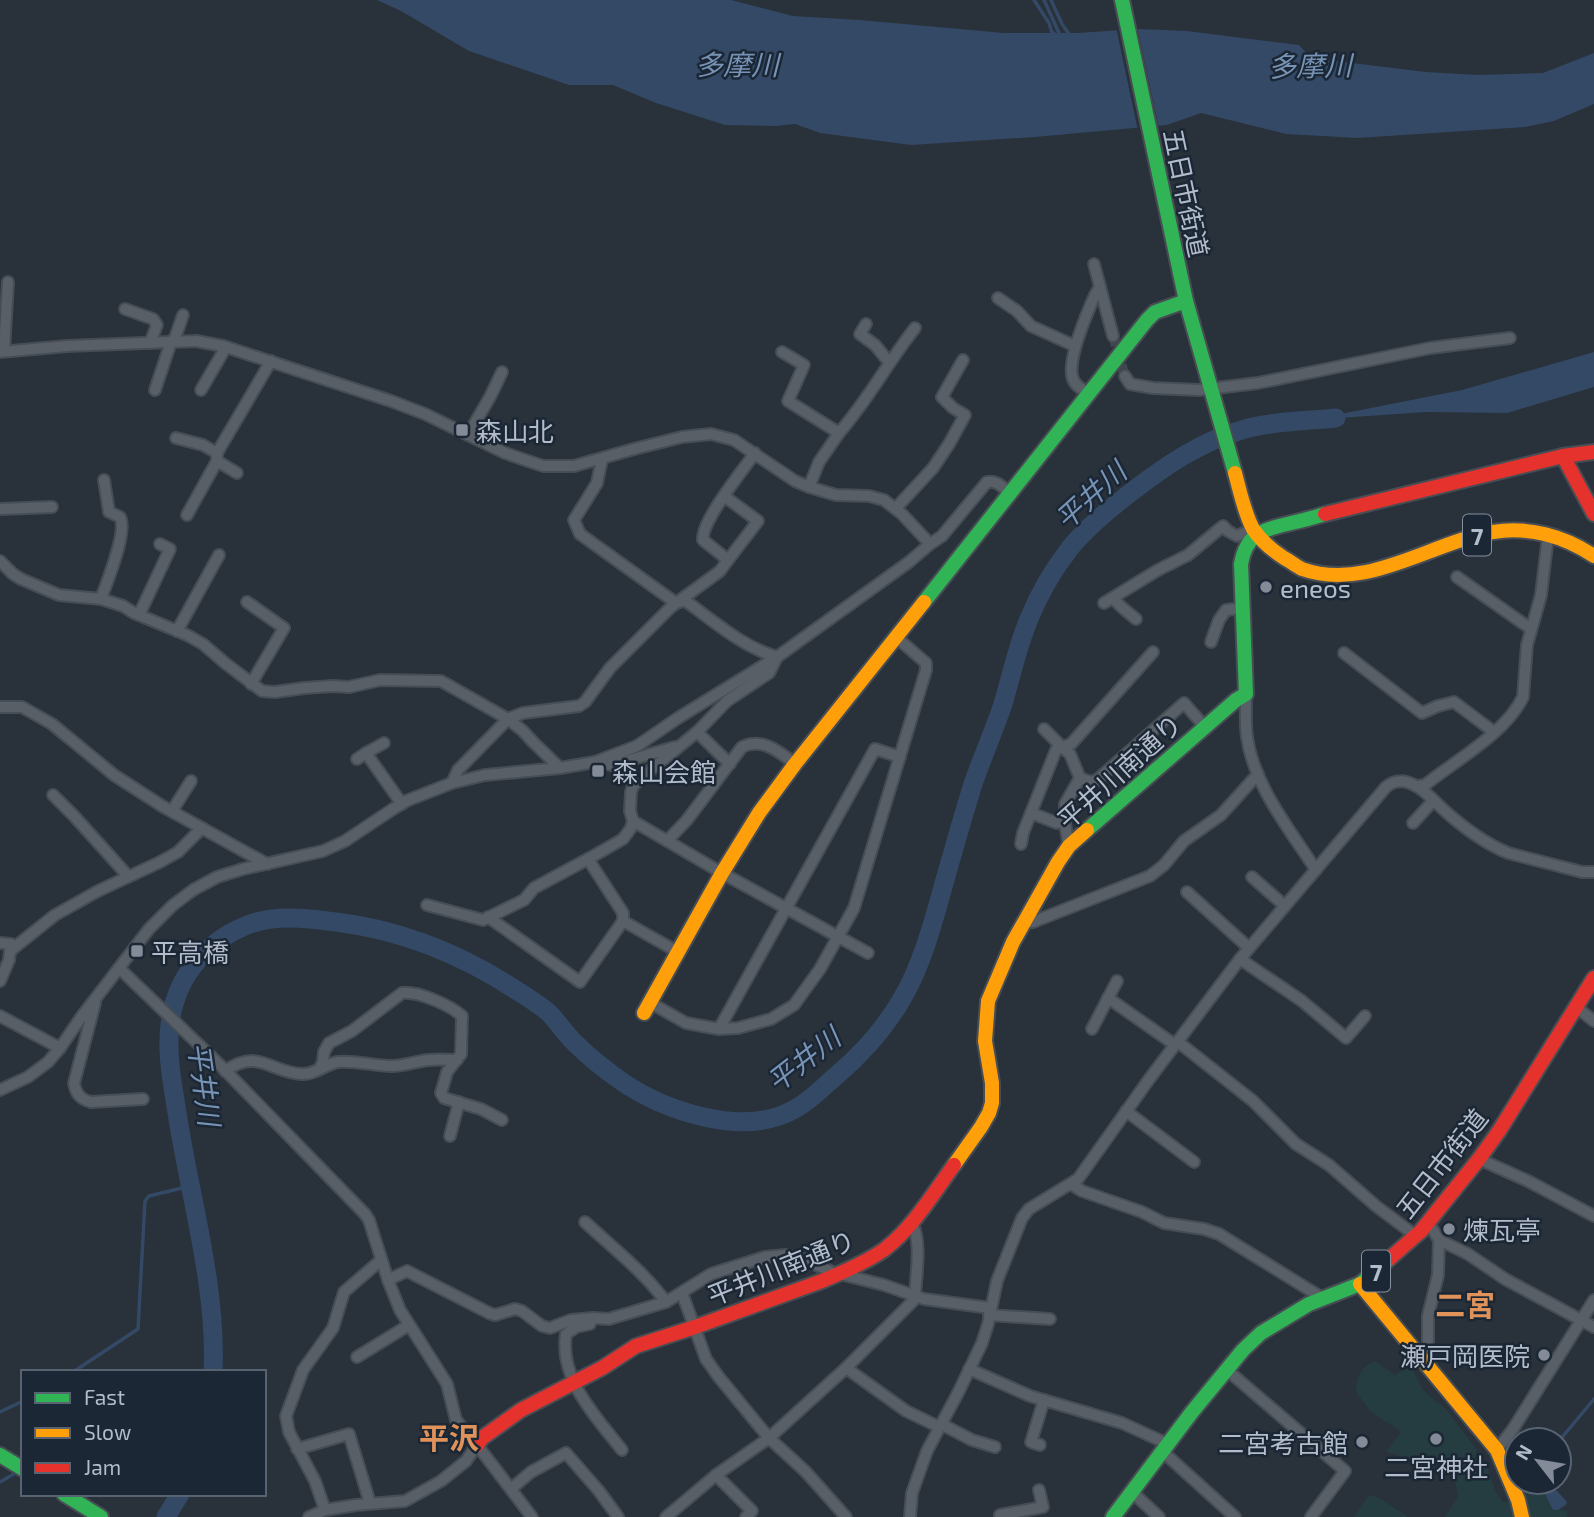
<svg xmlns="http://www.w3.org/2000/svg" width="1594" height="1517" font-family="'Exo 2','Noto Sans JP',sans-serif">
<rect width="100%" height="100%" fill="#29313a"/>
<g fill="#253d41">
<path d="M1375,1361L1395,1375L1407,1367L1413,1370L1423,1390L1446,1409L1477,1450L1474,1461L1486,1464L1495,1490L1503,1502L1522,1500L1519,1490L1521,1482H1541L1547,1498L1553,1509L1568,1511L1567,1517H1445L1458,1497L1454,1475L1439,1462H1420L1386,1452L1401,1432L1370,1411L1356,1392C1357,1375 1359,1369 1375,1361Z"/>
<path d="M1369,1495L1380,1498L1408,1517H1354Z"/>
</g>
<g fill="#334965">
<path d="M377,0H731L793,16L860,20L1004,33H1076L1138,29L1187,31L1299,45L1311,58L1426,72L1478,75L1543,73L1594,53V104L1554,121L1525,127L1358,138L1286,134L1201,113L1167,125L1035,137L911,145L820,133L795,124L777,126L725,125L656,103L613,85H569L469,51L401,11Z"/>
<path d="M1594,352V387L1507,413L1426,412L1310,420L1462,390Z"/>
<path d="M1541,1482H1549L1567,1502L1566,1505L1558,1510H1553L1547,1498Z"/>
</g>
<path fill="#29313a" d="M1137,26L1159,129L1138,131L1116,27Z"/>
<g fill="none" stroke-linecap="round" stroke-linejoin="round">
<g stroke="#334965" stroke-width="3.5">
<path d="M1034,0L1049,23L1052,33H1054"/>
<path d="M1044,0L1059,33"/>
<path d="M1051,0L1062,24L1069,34"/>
<path d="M73,1372L138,1329L145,1201L149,1196L190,1186"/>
<path d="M0,1412L23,1401"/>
<path d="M1559,1441L1594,1399"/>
<path d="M0,1482L19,1471"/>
</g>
<g stroke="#334965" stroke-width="19">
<path d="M213,1372C217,1289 191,1201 178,1119C173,1085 165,1052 171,1017C178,976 206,942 245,926C273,914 306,918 336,922C401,930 461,954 516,990C527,997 540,1005 549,1013C559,1023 566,1035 576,1044C590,1058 608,1072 624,1083C666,1111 740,1136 789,1112C807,1104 822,1088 837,1075C863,1053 886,1027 903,997C927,956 939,898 953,852C959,830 966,807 973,784C982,758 993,733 1002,707C1011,678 1017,647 1029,619C1039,594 1053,570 1070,548C1087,527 1108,510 1130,493C1165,466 1201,441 1245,429C1274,421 1306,421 1336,418"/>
<path d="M166,1517L180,1494"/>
</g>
<path stroke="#3e4650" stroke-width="10" stroke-dasharray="10 5" stroke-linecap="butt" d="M1113,336L1125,376"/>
<defs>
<g id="street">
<path d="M1094,264L1113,336"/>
<path d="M998,298L1017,311L1031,326L1075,346"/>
<path d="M125,309L153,319L157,325L150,343"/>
<path d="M866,324L860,334L875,345L889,362"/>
<path d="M4,351L8,282"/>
<path d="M0,352L67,346L196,341L223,346L391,401L425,414L505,453L543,466H574L634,449L682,437L711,434L734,440L795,481L809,487L836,495L869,496L884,500L902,514L930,544"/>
<path d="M782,352L804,365L788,401L839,433L819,462L809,487"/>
<path d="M1125,376L1130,384L1153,388L1199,390L1258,383L1430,348L1510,338"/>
<path d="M155,390L171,342L175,338L183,315"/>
<path d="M201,390L226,347"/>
<path d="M1089,394C1084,390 1075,386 1073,379C1066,362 1087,313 1095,295L1100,287"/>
<path d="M839,433C868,400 888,362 915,328"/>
<path d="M468,435L490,397L502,372"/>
<path d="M176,438L203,445L217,453V461L237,473"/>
<path d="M217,453L271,361"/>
<path d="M724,496L758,521L728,560"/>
<path d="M896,508L933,468L949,444L965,415L953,408L942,397L963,360"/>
<path d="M0,509L52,507"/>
<path d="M187,515L217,461"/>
<path d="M0,561L13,574L21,579L59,595L101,599L123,606L134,613L187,635L203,644L225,663L262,691L275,692L304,688L333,686L349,687L380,680L441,681L508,719L523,731L533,742L560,768"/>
<path d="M1457,577L1531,629"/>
<path d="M1113,598C1120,607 1128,612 1136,619"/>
<path d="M101,599C107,581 128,532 120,517L109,512L104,480"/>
<path d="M247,602L284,628L251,684"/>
<path d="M1104,603L1158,570L1188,555L1223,526L1228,531L1237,536L1253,529"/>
<path d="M139,615L170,549L160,544"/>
<path d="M177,631L219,555"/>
<path d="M1211,642L1219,620L1226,610L1244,608"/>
<path d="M1344,653L1422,713L1438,706L1454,702L1490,729L1492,734"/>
<path d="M1246,694C1246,708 1245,723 1247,737C1254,786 1290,830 1316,870"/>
<path d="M0,707H22L52,724L114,775L162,806L267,864"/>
<path d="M1044,729L1062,747L1071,744L1153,652"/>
<path d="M697,732L730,764"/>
<path d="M366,753L384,743"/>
<path d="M357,759L366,753L402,804"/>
<path d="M599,763L612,765L675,747"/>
<path d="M1080,778L1091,782L1097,780L1184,703L1205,727"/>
<path d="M452,783L458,770L508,719L523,713L579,706L585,702L610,668L671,607L720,571L728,560L703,540C701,521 743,470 755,453"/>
<path d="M1417,786L1425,785C1456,760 1506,733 1523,697L1527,645L1541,595L1548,536"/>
<path d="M53,795L75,817L128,876"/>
<path d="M172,811L191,781"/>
<path d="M1031,813L1057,823L1065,817"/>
<path d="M633,821L722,873L868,953"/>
<path d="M1413,823L1433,801"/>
<path d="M668,840L687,820L742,747C762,737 780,752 795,764"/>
<path d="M1021,844L1023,833L1056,750L1062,747L1070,754L1080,778L1065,804V824L1069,846"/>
<path d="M588,859L623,839L631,828L633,821L630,811L631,792L633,786L642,777L697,732L727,701L769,673L777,657C743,647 716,623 687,602L683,601L676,603L580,534L574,520L597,483L602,459"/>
<path d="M1252,877L1285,906"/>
<path d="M1187,892L1249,948"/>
<path d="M427,905L483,920L524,900L534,888L588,859L623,913V921L678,952"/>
<path d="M488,917L580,982L623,921"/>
<path d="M1024,923L1033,922L1150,876L1164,865L1184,841L1221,815L1258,774"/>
<path d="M0,943L11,944L10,951L55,915L98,891L160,862L178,852L202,828"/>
<path d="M1240,959L1302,1001L1346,1038L1365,1016"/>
<path d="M119,968L220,1065L365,1214L369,1220L388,1280L400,1310L447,1384L456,1420L484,1454L532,1517"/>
<path d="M0,981L9,960L10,951"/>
<path d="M1108,998L1171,1042L1182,1045L1253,1101L1296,1144L1329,1165L1376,1206L1416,1236"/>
<path d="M649,1002L686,1023L719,1029L738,1028L771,1019L794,1005L820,969L854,908L926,670V663L896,637"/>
<path d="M95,1003L74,1083C76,1094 80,1099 91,1102L143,1099"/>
<path d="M1576,1007L1594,1021"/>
<path d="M0,1016L60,1048"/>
<path d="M719,1029L875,749L900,757"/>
<path d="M1092,1029L1117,981"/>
<path d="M320,1068L323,1062L324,1052L329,1043L352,1031L402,993C418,991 450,1005 462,1016L461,1054L447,1072L441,1093L444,1098L481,1109L502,1120"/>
<path d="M225,1071C259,1048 269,1072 302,1074C314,1075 326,1064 338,1062C353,1060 376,1066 392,1066C404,1066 417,1061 429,1060C438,1059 448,1060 457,1060"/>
<path d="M0,1090L28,1077L48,1062L60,1048L82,1016L149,929L173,905L193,890L217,877L243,869L323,851L345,841L393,809L406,801L452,783L485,775L560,768L595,762L637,746L678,718L777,657L909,562L930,544L942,536L987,482C997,480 1002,487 1010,493"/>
<path d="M1126,1111L1194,1162"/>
<path d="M450,1136L459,1102"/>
<path d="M1479,1159L1528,1181L1594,1216"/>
<path d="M1071,1184L1082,1191L1142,1212L1164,1223L1204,1229L1219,1234L1324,1299"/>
<path d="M585,1222C612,1247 644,1272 666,1302"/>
<path d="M1428,1222L1439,1240L1468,1254L1505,1279L1594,1327"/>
<path d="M388,1280L407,1271L489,1313L495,1315L515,1309L522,1311L542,1326L550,1328L571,1320L593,1318L609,1319L666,1302L711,1274L765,1257L785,1255L803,1259L832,1272L884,1285L924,1299L990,1308"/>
<path d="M682,1293L706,1359L718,1376L769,1438L806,1472L846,1517"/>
<path d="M989,1315L1050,1319"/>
<path d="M590,1324L576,1327L566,1334C559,1379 596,1417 622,1450"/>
<path d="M357,1357L409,1325"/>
<path d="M1428,1367V1316L1438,1275L1439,1240"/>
<path d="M846,1368L906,1411L935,1425L945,1426L972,1440L995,1447"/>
<path d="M969,1369L1030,1396L1122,1423L1168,1444"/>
<path d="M1227,1370L1345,1471L1311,1517"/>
<path d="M1040,1445L1031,1442L1044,1400"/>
<path d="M297,1449L349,1434L370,1503"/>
<path d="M1497,1450L1513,1429L1594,1300"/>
<path d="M1162,1451L1235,1517"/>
<path d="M716,1475L752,1511L746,1517"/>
<path d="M511,1489L531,1472L566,1453L599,1491L618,1517"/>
<path d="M1132,1492L1159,1517"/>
<path d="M325,1510L315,1481L289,1432L286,1416L303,1370L333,1328L344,1292L381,1260"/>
<path d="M1000,1515L1043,1507L1039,1490"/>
<path d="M309,1517L325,1510L356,1505L405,1501L441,1481L466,1461L477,1445"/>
<path d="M666,1517L716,1475L769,1438L846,1368L913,1301L915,1296C916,1275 922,1242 912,1223"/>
<path d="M910,1517L912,1493L927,1451L959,1391L982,1343L988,1324L997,1281L1022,1218L1029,1209L1078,1179L1150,1078L1240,959L1386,787C1395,779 1406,780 1416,786C1426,791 1436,803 1445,811C1464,828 1484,843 1508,853L1582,872H1594"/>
</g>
<g id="fast">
<path d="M1122,0L1186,301L1235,473"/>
<path d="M924,602L1147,320L1155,312L1186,301"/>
<path d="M1087,830L1236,700L1246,694L1241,564C1246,535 1261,530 1287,524C1300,521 1312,518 1325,514"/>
<path d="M0,1455L23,1469"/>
<path d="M64,1494L101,1517"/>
<path d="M1113,1517L1192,1412L1243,1350L1261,1333L1309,1304L1360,1284L1389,1259"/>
</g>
<g id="slow">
<path d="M1235,473C1240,491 1244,512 1253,529C1261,541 1272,550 1284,558C1290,561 1296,566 1302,569C1367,592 1431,542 1493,532C1528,526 1564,536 1594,556"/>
<path d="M644,1013L722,873L759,813L795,764L924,602"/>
<path d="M954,1165L981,1127L989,1113L992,1103V1083L985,1041L988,1001L1013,942L1058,862L1069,846L1087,830"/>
<path d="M1360,1284L1497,1450L1518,1500L1522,1517"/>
</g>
<g id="jam">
<path d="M1563,456L1594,514"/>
<path d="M1325,514L1563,456L1594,452"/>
<path d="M1389,1259L1421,1231L1479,1159L1499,1131L1594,978"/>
<path d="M477,1445L482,1438L521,1410L602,1368L636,1346L695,1327L822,1281C841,1273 869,1261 885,1249C913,1227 933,1194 954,1165"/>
</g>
</defs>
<use href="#street" stroke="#474d54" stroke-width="14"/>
<use href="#fast" stroke="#474d54" stroke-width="18"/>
<use href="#slow" stroke="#474d54" stroke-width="18"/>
<use href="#jam" stroke="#474d54" stroke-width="18"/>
<use href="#street" stroke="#595f67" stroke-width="10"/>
<use href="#fast" stroke="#30b455" stroke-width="14"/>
<use href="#slow" stroke="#ff9f0a" stroke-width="14"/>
<use href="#jam" stroke="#e5322d" stroke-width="14"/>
</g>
<g fill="#838b98" stroke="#1b2735" stroke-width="2.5">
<rect x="455" y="423" width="14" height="14" rx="3.5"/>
<circle cx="1266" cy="587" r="7"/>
<rect x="591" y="764" width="14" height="14" rx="3.5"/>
<rect x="130" y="944" width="14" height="14" rx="3.5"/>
<circle cx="1449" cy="1229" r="7"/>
<circle cx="1544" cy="1355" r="7"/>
<circle cx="1436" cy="1439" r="7"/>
<circle cx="1362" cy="1442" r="7"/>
</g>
<g text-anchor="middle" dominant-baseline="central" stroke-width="5" stroke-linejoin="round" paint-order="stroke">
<g fill="#1b2735" stroke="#858f9e" stroke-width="2">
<rect x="1463" y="514.5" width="28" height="41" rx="5"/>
<rect x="1362" y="1250.5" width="28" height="41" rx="5"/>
</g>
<g font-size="24" font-weight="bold" fill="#b3bccb">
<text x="1477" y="535">7</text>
<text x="1376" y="1271">7</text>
</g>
<g font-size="26" fill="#b3bccb" stroke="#1b2735">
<text transform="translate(1187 193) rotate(78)">五日市街道</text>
<text transform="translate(1119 771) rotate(-42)">平井川南通り</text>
<text transform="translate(1441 1163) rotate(-52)">五日市街道</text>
<text transform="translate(781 1267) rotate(-22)">平井川南通り</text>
</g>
<g font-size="26" fill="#b3bccb" stroke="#1b2735" text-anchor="start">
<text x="476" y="430">森山北</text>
<text x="1280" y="587">eneos</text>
<text x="612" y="771">森山会館</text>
<text x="151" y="951">平高橋</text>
<text x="1463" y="1229">煉瓦亭</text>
<text x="1530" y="1355" text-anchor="end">瀬戸岡医院</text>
<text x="1348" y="1442" text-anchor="end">二宮考古館</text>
<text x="1436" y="1466" text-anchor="middle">二宮神社</text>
</g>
<g font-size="28" font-style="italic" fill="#7793b5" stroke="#1b2735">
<text x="737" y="64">多摩川</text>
<text transform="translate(1310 65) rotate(-1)">多摩川</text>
<text transform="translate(1090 495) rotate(-42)">平井川</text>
<text transform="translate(803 1059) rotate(-38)">平井川</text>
<text transform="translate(205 1084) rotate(82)">平井川</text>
</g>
<g font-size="30" font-weight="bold" fill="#df925a" stroke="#1b2735">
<text x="1465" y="1304">二宮</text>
<text x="449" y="1437">平沢</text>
</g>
</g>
<rect x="21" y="1370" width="245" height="126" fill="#1b2735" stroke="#586371" stroke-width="2"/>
<rect x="35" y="1393" width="35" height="10" fill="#30b455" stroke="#586371" stroke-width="2"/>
<text x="84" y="1405" font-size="21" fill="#b3bccb">Fast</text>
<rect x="35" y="1428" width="35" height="10" fill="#ff9f0a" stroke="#586371" stroke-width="2"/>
<text x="84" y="1440" font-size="21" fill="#b3bccb">Slow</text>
<rect x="35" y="1463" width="35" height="10" fill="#e5322d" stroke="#586371" stroke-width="2"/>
<text x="84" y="1475" font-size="21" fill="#b3bccb">Jam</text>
<g transform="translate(1538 1461) rotate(301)"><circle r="33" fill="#1b2735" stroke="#586371" stroke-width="2"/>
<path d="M0-5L12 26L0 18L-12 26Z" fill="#838b98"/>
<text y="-10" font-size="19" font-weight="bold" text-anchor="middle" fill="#b3bccb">N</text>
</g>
</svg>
